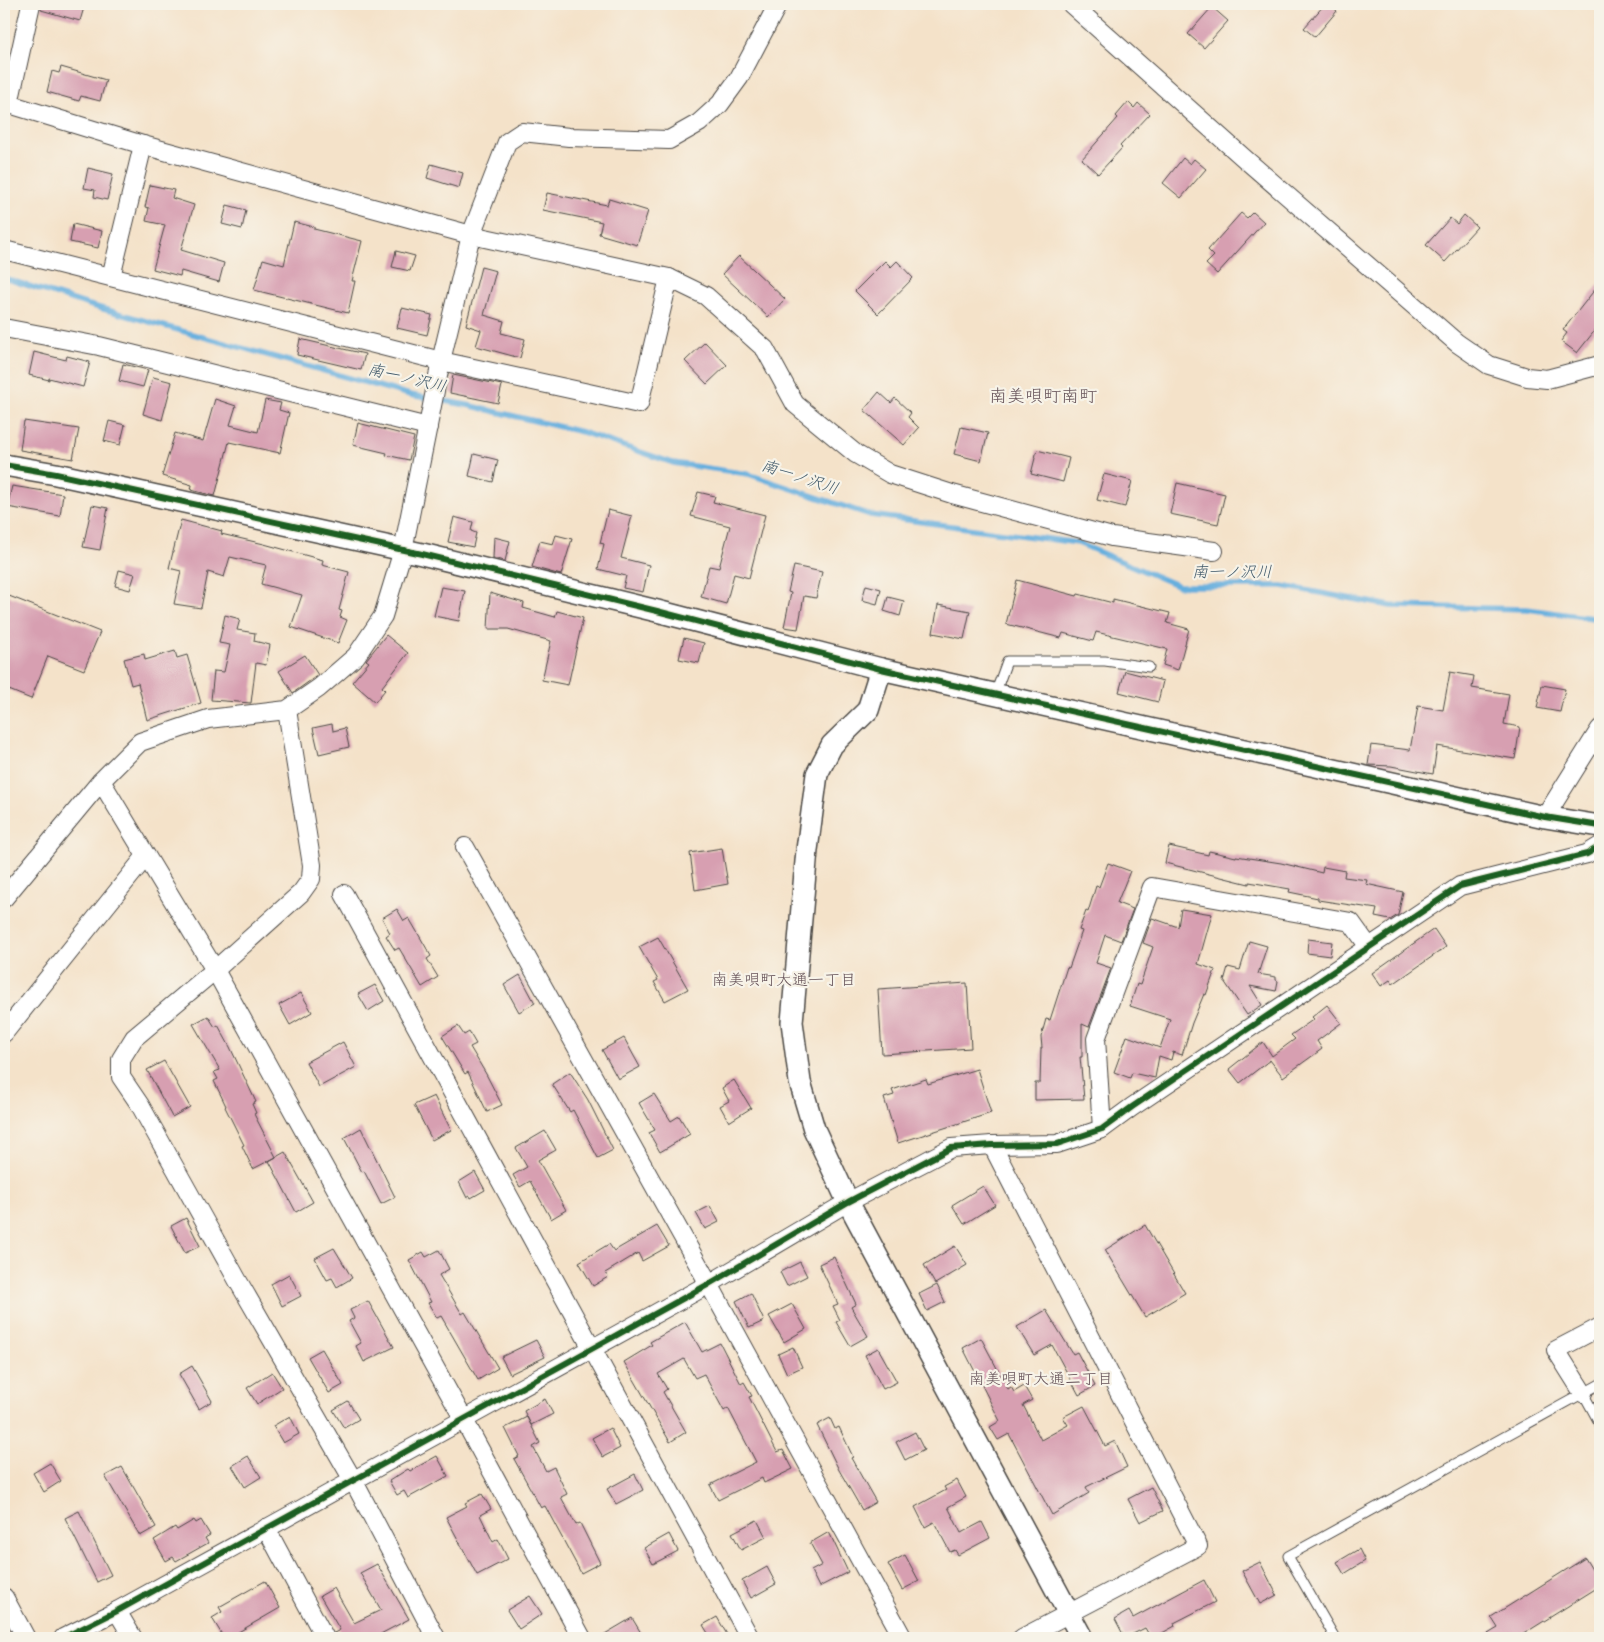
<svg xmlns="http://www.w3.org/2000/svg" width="1604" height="1642" font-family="'Architects Daughter','Klee One',sans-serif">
<rect width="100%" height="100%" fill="#f7f3e8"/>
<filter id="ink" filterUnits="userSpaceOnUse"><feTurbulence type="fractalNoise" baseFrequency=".02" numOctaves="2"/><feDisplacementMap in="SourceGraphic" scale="10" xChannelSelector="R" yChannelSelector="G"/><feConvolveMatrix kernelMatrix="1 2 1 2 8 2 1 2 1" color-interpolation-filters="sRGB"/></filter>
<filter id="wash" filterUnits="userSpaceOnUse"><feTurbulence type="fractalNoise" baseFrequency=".0096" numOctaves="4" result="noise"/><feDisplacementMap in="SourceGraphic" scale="20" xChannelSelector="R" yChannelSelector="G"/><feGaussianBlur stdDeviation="1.12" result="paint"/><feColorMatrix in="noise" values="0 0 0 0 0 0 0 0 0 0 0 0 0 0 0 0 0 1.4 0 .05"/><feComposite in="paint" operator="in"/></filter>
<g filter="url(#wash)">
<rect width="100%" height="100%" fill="#f4e2c9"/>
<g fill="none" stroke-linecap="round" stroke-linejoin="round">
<path stroke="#66afde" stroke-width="5.5" d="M4,278L89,305L410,395L467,405L582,432L673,463L748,474L870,515L1078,543L1179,586H1282L1391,606L1527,609L1600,619"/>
</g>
<g id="blocks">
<g fill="#d79fb1">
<path d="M41,4H85L80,21L41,10Z"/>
<path d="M1325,4H1329L1337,11L1315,37L1304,28Z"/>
<path d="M1212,7L1228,21L1204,48L1188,34Z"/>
<path d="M61,67L106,80L100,101L81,96L79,101L47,92L52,71L59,73Z"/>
<path d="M1128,102L1134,108L1138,103L1150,114L1120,146L1122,148L1098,174L1082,159L1118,118L1116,116Z"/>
<path d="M1183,158L1190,164L1194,159L1206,169L1181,198L1163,183Z"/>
<path d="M431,164L463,173L459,188L427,178Z"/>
<path d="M88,168L113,174L107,200L94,197L95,190L84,188Z"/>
<path d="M150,185L174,190L172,198L194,205L181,250L224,263L219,282L181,271L180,276L153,269L165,225L146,221L149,208L145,207Z"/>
<path d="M547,193L607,205L609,199L648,211L637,245L599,234L602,222L543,210Z"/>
<path d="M227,205L246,210L242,229L222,224Z"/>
<path d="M1253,212L1264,222L1217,274L1206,264L1214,256L1208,250L1241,213L1247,218Z"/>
<path d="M1464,215L1477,227L1445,262L1426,245L1450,218L1457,224Z"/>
<path d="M294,222L314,227V229L362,241L352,281H355L348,313L254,290L263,259L284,265Z"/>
<path d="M73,224L102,231L98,248L70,242Z"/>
<path d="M396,251L415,256L410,271L392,267Z"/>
<path d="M739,256L785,299L768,317L722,274Z"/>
<path d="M885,261L891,267L897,261L913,278L878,314L855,291Z"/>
<path d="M481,267L496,271L484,315L504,321L501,333L525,339L520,358L476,346L481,330L466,325Z"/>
<path d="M1600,283V324L1577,353L1561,341L1567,333L1563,330Z"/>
<path d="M402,308L432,315L427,335L397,328Z"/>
<path d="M300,339L365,354L361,370L297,355Z"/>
<path d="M705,342L727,365L707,384L685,361Z"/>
<path d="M34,352L66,360L67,356L90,362L83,387L49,378V380L29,375Z"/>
<path d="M123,364L148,370L143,387L119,381Z"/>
<path d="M453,375L502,385L498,403L450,393Z"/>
<path d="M153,377L172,382L162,420L143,414Z"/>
<path d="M879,392L891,403L895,398L911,413L908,417L919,428L904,445L864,410Z"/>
<path d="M215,399L236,406L230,425L258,432L265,400L281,403L279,410L289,413L280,453L229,442L215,496L191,490L192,485L162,476L175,433L203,441Z"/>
<path d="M24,421L79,429L73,459L20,450Z"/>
<path d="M109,421L125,425L120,445L104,441Z"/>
<path d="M358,423L414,437L409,460L386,455L387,453L353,445Z"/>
<path d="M961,427L988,433L981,461L954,454Z"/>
<path d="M1037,450L1069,458L1063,482L1031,474Z"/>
<path d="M474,454L498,460L493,482L469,476Z"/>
<path d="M1104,474L1132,481L1125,507L1097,500Z"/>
<path d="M1177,483L1225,494L1218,524L1170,514Z"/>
<path d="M12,486L63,494L60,516L7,507Z"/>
<path d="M698,492L715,496L713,502L765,515L749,578L734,574L726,604L701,597L709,566L719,568L730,526L691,516Z"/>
<path d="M92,505L108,508L100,550L83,547Z"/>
<path d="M608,510L632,516L621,558L649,565L643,592L623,588L626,576L598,569L604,544L600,543Z"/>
<path d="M454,517L473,522L471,531L476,533L473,547L448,542Z"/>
<path d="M181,520L222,531L221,534L264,544L323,560L322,565L349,572L339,610L342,611L340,617L347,620L338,643L291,627L302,595L261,584L266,565L230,557L224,577L208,572L201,608L174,604L181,571L169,568Z"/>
<path d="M556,535L572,539L561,575L532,567L540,541L553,544Z"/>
<path d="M494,537L510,541L505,561L493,558Z"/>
<path d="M794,566L822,572L816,598L804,596L798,629L784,627L791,593L788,592Z"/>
<path d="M119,570L135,574L130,590L115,586Z"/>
<path d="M1017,580L1077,596L1078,594L1113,603V599L1170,613L1167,623L1189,629L1178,670L1163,665L1167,649L1096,632L1093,641L1063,633L1061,638L1006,624Z"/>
<path d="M866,585L881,589L877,604L862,600Z"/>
<path d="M441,587L465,591L459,621L434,616Z"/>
<path d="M490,593L524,603L523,608L555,617L557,611L583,618L568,685L542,680L551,641L508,629H488Z"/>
<path d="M4,594L100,632L84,670L48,656L31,699L4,688Z"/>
<path d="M888,597L904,601L900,616L884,611Z"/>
<path d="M938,605L970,611L964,639L933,633Z"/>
<path d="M225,615L240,619L237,630L255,633L254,641L270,645L266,665L256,663L251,703L211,700L214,671L224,672L230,645L219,643Z"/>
<path d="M386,635L408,653L382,687L385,690L375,702L352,682L369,662L366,660Z"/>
<path d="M684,638L704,643L699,663L679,659Z"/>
<path d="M175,651L177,658L187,655L201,703L147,720L138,683L131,685L124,659L144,654L145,660Z"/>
<path d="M305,655L318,675L293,693L279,671Z"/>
<path d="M1125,671L1163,681L1158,702L1119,692Z"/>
<path d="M1450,672L1474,676L1472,688L1509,694L1504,724L1520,727L1515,759L1437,746L1433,774L1391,766L1368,765L1371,745L1410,750L1418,706L1443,710Z"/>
<path d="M1542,685L1565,689L1560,712L1537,708Z"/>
<path d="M332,724L333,731L345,728L349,747L319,754L313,728Z"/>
<path d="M1169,846L1208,855L1209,851L1236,857V856L1281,863L1322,873L1323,867L1345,871L1344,877L1367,880L1366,884L1403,892L1398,915L1390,920L1375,917L1377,909L1318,900V898L1289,892L1290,889L1249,882V884L1165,863Z"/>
<path d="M722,848L728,884L695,890L690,853Z"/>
<path d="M1108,863L1130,871L1117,903L1133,909L1121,941L1105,935L1096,963L1111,968L1089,1027L1082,1024V1057H1080L1084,1099L1035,1100V1083H1040L1041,1048H1042L1041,1037L1046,1019L1050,1020L1067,967L1069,968L1082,931L1079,930L1086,911L1088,912L1096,886L1099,887Z"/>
<path d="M397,909L404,921L409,918L431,956L427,959L438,977L422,987L399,948L395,950L386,936L390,933L382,918Z"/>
<path d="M1181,909L1212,914L1198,964L1215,970L1206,995L1204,994L1192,1023L1182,1055L1173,1052L1171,1060L1159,1056L1155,1078L1132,1073L1130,1078L1114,1072L1127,1036L1160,1048L1170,1019L1130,1006L1137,984L1140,985L1153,947L1143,943L1152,918L1178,927Z"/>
<path d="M1434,929L1446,947L1393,984L1390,980L1381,986L1372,973Z"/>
<path d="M658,937L688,989L665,1001L654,982L658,980L639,947Z"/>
<path d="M1308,939L1332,942L1330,956L1307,953Z"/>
<path d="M1249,941L1267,946L1258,974L1276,977V980L1278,981L1276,991L1250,986L1262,1005L1247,1015L1224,981L1228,967L1240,970Z"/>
<path d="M520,975L535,1003L519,1012L504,985Z"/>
<path d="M967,983L971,1048L882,1054L878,989Z"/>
<path d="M375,985L384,1001L368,1011L358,994Z"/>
<path d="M301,993L312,1012L290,1025L279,1005Z"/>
<path d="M1327,1005L1341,1023L1317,1041L1322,1049L1283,1077L1270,1060L1240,1083L1229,1069L1263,1042L1272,1056L1295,1039L1291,1035L1314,1019L1312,1017Z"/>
<path d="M208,1016L215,1027L218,1025L230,1047L256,1102L252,1104L256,1113L254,1114L276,1157L253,1169L242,1146L244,1145L225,1107L226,1106L214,1081L218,1079L214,1072L220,1070L193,1024Z"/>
<path d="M458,1026L464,1035L469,1032L476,1044L470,1047L486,1074L502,1105L487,1112L468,1072L465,1074L442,1036Z"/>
<path d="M624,1038L640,1067L618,1079L602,1050Z"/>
<path d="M343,1042L356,1067L319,1087L306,1062Z"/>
<path d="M164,1061L190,1107L172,1117L147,1070Z"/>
<path d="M977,1069L991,1113L898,1143L884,1098L894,1095L892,1090L926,1079L928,1084Z"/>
<path d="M570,1072L588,1100L613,1150L598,1158L573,1110L570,1112L552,1084Z"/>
<path d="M734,1080L751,1108L729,1122L720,1106L729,1101L722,1088Z"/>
<path d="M654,1094L671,1121L679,1116L690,1134L660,1152L649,1133L655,1130L639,1103Z"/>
<path d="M434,1096L451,1130L432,1140L414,1105Z"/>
<path d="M361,1128L395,1197L381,1204L364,1171L362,1172L344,1138Z"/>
<path d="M545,1131L556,1150L538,1160L566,1210L551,1219L530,1181L520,1187L513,1175L527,1167L516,1148Z"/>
<path d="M285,1152L313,1202L296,1212L269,1161Z"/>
<path d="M475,1172L485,1190L471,1198L470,1196L467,1198L459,1182Z"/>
<path d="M983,1186L995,1205L964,1224L952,1205Z"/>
<path d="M710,1206L719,1222L705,1229L696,1213Z"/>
<path d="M186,1218L200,1246L185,1253L171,1226Z"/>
<path d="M1145,1225L1185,1293L1145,1317L1105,1250Z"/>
<path d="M657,1226L669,1246L642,1261L638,1253L605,1273L608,1277L593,1286L579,1262L609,1244L614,1251Z"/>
<path d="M955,1246L967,1265L935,1284L924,1265Z"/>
<path d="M334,1248L352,1278L337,1287L332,1278L327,1280L315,1258Z"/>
<path d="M439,1250L449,1269L439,1275L462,1314L465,1312L498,1368L478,1380L441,1316L437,1318L428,1303L431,1302L409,1260L423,1252L426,1257Z"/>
<path d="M834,1257L856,1304L851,1307L868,1336L850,1346L836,1322L840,1320L833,1306L838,1304L819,1264Z"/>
<path d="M800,1262L807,1276L787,1286L780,1272Z"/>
<path d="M289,1274L301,1296L282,1306L271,1284Z"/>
<path d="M937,1285L945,1302L927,1311L919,1294Z"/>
<path d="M751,1293L764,1321L749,1328L736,1301Z"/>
<path d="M368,1301L394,1347L364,1362L356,1346L361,1343L349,1321L354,1318L350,1310Z"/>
<path d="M792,1304L806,1329L784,1342L769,1316Z"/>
<path d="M1046,1310L1073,1354L1077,1352L1095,1386L1079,1395L1052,1345L1034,1355L1017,1327Z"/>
<path d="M685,1322L702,1352L720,1343L741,1384L744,1382L752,1396L749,1397L777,1452L783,1450L793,1469L764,1483L762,1478L718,1500L710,1485L756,1462L728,1408L724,1411L704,1374L695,1378L684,1359L658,1374L667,1389L663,1392L686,1432L670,1442L624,1362L652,1345L650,1342Z"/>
<path d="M981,1338L1008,1389L1011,1387L1014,1392L1024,1386L1032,1400L1023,1405L1041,1440L1068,1425L1063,1417L1084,1406L1105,1446L1115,1441L1127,1467L1086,1487L1089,1493L1052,1515L1009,1434L998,1440L990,1427L1000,1421L963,1348Z"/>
<path d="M536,1340L545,1357L510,1374L501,1357Z"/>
<path d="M793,1347L802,1367L787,1374L778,1354Z"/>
<path d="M878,1348L897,1382L883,1389L865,1355Z"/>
<path d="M322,1349L343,1385L329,1393L308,1357Z"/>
<path d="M192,1366L212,1401L199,1409L179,1374Z"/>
<path d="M272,1372L282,1388L257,1404L247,1388Z"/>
<path d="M545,1399L553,1414L531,1425L527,1417L540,1443L533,1447L546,1471L554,1467L567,1494L561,1497L576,1525L580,1523L600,1563L581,1573L545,1506L541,1508L514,1459L519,1456L505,1428L527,1417L524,1411Z"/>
<path d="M348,1401L359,1419L344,1428L333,1410Z"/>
<path d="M290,1416L299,1434L283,1443L273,1426Z"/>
<path d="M830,1418L835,1429L839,1427L853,1457L851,1458L876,1502L862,1510L839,1470L817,1425Z"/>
<path d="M610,1428L620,1448L603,1457L592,1438Z"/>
<path d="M915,1432L924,1450L905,1460L896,1442Z"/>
<path d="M248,1456L261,1477L245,1487L232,1466Z"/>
<path d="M437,1456L448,1476L408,1498L404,1491L397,1495L389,1481L408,1469L410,1471Z"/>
<path d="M50,1463L61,1481L44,1492L33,1473Z"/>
<path d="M122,1467L156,1527L140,1536L105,1476Z"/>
<path d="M635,1474L643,1490L616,1504L607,1489Z"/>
<path d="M957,1480L966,1497L948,1507L961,1533L982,1522L990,1538L958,1555L955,1550L950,1552L934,1522L925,1527L915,1507L946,1490L944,1487Z"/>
<path d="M1151,1487L1163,1511L1140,1522L1128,1499Z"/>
<path d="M482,1494L491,1509L480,1515L493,1542L498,1539L508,1559L477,1575L446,1517L467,1506L465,1503Z"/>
<path d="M79,1511L111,1575L97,1582L65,1518Z"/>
<path d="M194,1520L196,1523L201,1520L210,1535L205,1538L208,1543L176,1561L173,1557L166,1561L154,1540L175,1527L177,1530Z"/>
<path d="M757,1520L766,1537L741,1550L732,1533Z"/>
<path d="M829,1532L848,1572L819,1587L811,1571L822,1565L810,1543Z"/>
<path d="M669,1534L678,1551L653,1564L644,1548Z"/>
<path d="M1359,1549L1365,1561L1344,1574L1337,1562Z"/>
<path d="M905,1555L919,1581L902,1590L888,1564Z"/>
<path d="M1585,1558L1600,1583V1586L1517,1638H1481L1498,1628L1491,1617Z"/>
<path d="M1260,1562L1277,1595L1260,1604L1242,1571Z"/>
<path d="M377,1564L409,1619L373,1638H336L334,1633L340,1630L320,1596L334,1588L354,1623L381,1610L360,1573Z"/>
<path d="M767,1567L776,1584L751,1598L742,1581Z"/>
<path d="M1204,1580L1215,1602L1174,1623L1175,1626L1153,1638H1151L1145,1628L1125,1638L1115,1619L1129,1611L1133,1618Z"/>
<path d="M265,1581L280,1608L228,1638H224L212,1618L222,1612L219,1607Z"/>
<path d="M530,1596L542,1614L519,1629L507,1610Z"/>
<path d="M717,1617L729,1638H711L703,1625Z"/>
<path d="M632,1618L644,1638H598Z"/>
</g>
</g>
</g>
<g filter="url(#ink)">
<use href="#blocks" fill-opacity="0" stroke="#494643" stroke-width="1"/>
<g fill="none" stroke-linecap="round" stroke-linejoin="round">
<defs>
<g id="service">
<path d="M995,694L1007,661H1105L1149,667"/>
<path d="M1583,1393L1600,1424"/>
<path d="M1335,1638L1288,1556L1600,1384"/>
</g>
<g id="minor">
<path d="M31,4L9,104L143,145L471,235L669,278L706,296L765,349L795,404L856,454L890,474L952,494L1112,537L1214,551"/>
<path d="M1071,4L1245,159L1457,343L1489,365L1527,377L1547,379L1600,365"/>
<path d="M4,250L441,361L639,404L669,278"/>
<path d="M111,277L143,145"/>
<path d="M4,328L99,346L428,427"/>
<path d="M287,710L312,865L311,879L301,893L215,970L134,1038L121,1059V1077L140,1105L238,1281L353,1480L436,1638"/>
<path d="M101,781L215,970L464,1420L582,1638"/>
<path d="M1545,817L1600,729"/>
<path d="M465,847L709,1284L903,1638"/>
<path d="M344,894L750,1638"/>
<path d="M4,898L101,781L140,742L208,719L287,710L319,688L356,656L383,616L403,550L441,361L471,235L507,142L522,132L569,137L669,140L699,123L720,104L739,78L778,4"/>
<path d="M4,1033L146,856"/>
<path d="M1102,1129L1096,1039L1152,887L1351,922L1369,947"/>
<path d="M992,1145L1198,1546L1022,1638"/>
<path d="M1583,1393L1556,1350L1600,1327"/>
<path d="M266,1528L325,1638"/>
<path d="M4,1597L26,1638"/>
<path d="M117,1611L133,1638"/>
<path d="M63,1638L117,1611L709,1284L848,1202L951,1148L992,1145L1057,1144L1102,1129L1132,1107L1460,886L1587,854L1600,846"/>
</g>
<g id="tertiary">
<path d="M4,465L56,474L422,554L657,611L881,669L1545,817L1600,826"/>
<path d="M881,669L868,710L832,745L817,774L807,850L792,1022L800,1082L814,1129L848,1202L1082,1638"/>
</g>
</defs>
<use href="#service" stroke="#494643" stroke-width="11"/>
<use href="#minor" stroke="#494643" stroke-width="20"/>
<use href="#tertiary" stroke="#494643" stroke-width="24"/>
<use href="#service" stroke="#fff" stroke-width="9"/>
<use href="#minor" stroke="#fff" stroke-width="18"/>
<use href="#tertiary" stroke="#fff" stroke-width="21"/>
<defs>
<g id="cycleway">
<path d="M4,465L56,474L422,554L657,611L881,669L1545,817L1600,826"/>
<path d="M63,1638L117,1611L709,1284L848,1202L951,1148L992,1145L1057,1144L1102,1129L1132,1107L1460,886L1587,854L1600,846"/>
</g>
</defs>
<use href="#cycleway" stroke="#f7f3e8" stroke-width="9"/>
<use href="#cycleway" stroke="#1b5e20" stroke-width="6"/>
</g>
</g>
<g text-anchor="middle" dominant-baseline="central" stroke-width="4.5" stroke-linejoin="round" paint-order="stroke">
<g font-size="16" font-style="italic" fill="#40596a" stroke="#f7f3e8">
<text transform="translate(407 378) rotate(13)">南一ノ沢川</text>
<text transform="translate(800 477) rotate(18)">南一ノ沢川</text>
<text x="1232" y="572">南一ノ沢川</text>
</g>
<g font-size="16" fill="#67545a" stroke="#f7f3e8">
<text x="784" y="980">南美唄町大通一丁目</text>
<text x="1041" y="1379">南美唄町大通二丁目</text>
</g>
<g font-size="18" fill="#67545a" stroke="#f7f3e8">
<text x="1043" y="396">南美唄町南町</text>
</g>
</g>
<rect width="1604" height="1642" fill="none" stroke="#f7f3e8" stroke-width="20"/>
</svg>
